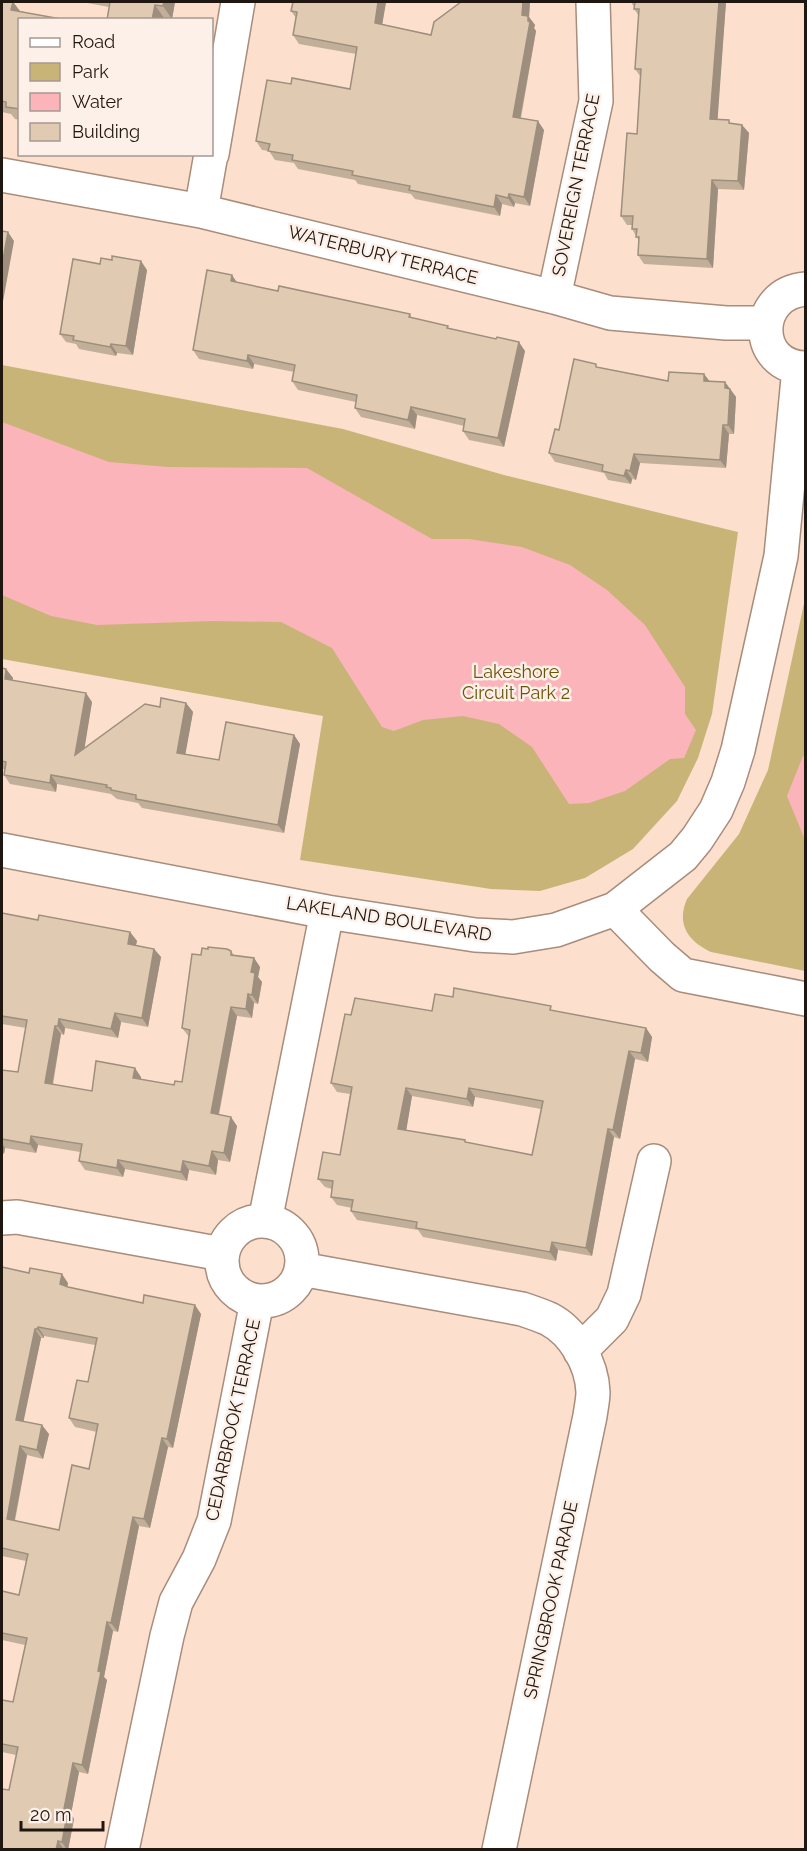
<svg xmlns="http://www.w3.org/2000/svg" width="807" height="1851" viewBox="0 0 807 1851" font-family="Raleway,sans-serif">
<rect width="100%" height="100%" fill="#fddfcd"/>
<path fill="#c9b478" d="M2,365L343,429L504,475L738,532L712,714L698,758L677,801L633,849L585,878L540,891L491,889L300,860L323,716L2,659Z
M805,599V971L711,952C688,941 676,924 687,899L739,834L768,770Z"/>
<path fill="#fbb4b9" d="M2,422L109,462L168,467L307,468L432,539H469L522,547L570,565L607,590L645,625L685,687V714L696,730L684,758L670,759L625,791L589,803L569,804L532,747L499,724L463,716L423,720L394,731L382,727L332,648L281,622L213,621L97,625L51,616L2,595Z
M805,755V840L787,796L803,756Z"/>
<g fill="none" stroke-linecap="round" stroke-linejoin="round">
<g stroke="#a88c7c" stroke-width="36">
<path id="minor" d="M212,154L238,2
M2,175L201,211L554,297L610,313L726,323H766
M201,211L211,154
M806,289C752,293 753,368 806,368
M554,297L596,101L593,2
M2,850L327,912L475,935L513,937L556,930L615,909L683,856L697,839L716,810L728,782L738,750L781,556L799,368
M615,909L662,957L683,975L806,999
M2,1218L17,1217L222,1254
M265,1221L327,912
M222 1261a40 40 0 1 1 80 0a40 40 0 1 1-80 0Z
M301,1269L522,1309C531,1312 540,1315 549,1319C574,1332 592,1364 593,1392C593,1400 591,1408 590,1416L499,1850
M580,1351L612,1319L624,1294L654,1161
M122,1850L167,1636L176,1602L199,1559L214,1521L257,1301"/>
</g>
<use href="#minor" stroke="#fff" stroke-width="33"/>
</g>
<path fill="#c1af99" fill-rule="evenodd" d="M2,2H13L20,11L61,20H20V120L15,119L11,114L2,112Z
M82,2H175L172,19L164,18L163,20H107L109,7Z
M293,2H386L382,24L431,35L461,2H530L529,17L535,25L534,28L536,31L521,118L544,130L530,206L515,203L514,207L502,204L500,216L415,199L411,194L358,184L355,180L298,169L294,163L275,160L269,151L262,150L256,141L291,84L350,89L356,54L299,44L293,35L296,18L291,11Z
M631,2H726L717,119L732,124L742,125L749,133L744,190L718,189L713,268L644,264L638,255L639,241L632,229V225H627L621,216L637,134L640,76L635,69L639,16L634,9V7Z
M100,264L147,270L133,355L117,353L116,356L79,349L76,344L66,342L60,334Z
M237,283L278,291L410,314L412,318L525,351L504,447L469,440L463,431L464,426L417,415L415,429L361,417L355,408L356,402L298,390L292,381L294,372L254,364L253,369L199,359L193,350Z
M598,367L668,381L704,374L709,381L725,382L736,397L734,434H729L726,468L640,463L636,480L632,479L631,484L608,480L604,473L555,462L549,453Z
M2,668L6,669L13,678L12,681L92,702L84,748L160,707L186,703L193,712L185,754L219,760L294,735L300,744L284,833L142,808L138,803L117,799L111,794L57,784L56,792L10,784L4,775L5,769H2Z
M2,913L38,920L130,932L137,941L136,945L154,949L161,957L148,1027L121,1022L118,1038L65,1028L64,1035L61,1034L53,1085L92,1091L141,1077V1079L174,1085L182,1082L189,1037L182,1028L201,955L231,951L234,955L254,958L260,967L258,977L262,982L258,1004L254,1003L252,1018L237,1016L219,1115L237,1126L230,1162L218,1160L216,1175L189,1170L187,1181L125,1169L123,1177L85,1170L79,1161L80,1152L38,1145L36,1153L5,1148L4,1154L2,1153V1071L18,1072L26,1028L2,1024Z
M453,997L554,1011L646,1028L652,1037L648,1062L635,1059L620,1139L614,1137L592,1256L558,1250L556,1261L423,1237L418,1230L357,1220L351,1211L352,1208L337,1205L331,1197L332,1189L325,1187L318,1179L340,1155L350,1094L337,1092L331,1083L351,1015L432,1011ZM412,1096L473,1107L475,1097L541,1109L532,1155L406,1130Z
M2,1267L68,1283L67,1287L143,1303L201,1314L173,1448L168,1447L150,1528L139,1526L118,1632L113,1631L104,1677L107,1680L88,1774L79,1772L71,1814L74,1819L68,1850H2L9,1790L16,1755L2,1752V1700L13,1702L25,1645L2,1640V1591L19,1595L26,1561L2,1556ZM44,1336L95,1345L88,1382L69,1418L75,1427L97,1432L89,1469L59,1530L15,1521L27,1455L43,1459L49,1434L23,1421L41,1338H44Z"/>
<path fill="#9d8e7d" d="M13,2L22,14L11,10Z
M164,2H175L172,19L163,6Z
M378,2H386L381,32L375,23Z
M523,2H530L529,17L535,25L534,28L536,31L519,125L513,117Z
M719,2H726L717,128L710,119Z
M155,5L164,18L163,20H152Z
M538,121L544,130L530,206L524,197Z
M742,125L749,133L744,190L738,181Z
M712,180L718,189L713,268L707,259Z
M509,194L515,203L514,207L508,198Z
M496,195L502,204L500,216L494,207Z
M8,232L14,241L2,307V265Z
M141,261L147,270L133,355L126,346Z
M232,275L238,284L231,281Z
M519,342L525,351L504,447L498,438Z
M111,344L117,353L116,356L110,347Z
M248,355L254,364L253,369L247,361Z
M704,374L711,383L704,381Z
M725,382L736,397L734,434L728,425Z
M411,407L417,415L415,429L408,420Z
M723,425L729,434L726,468L720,460Z
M634,454L640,463L636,480L630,471Z
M626,470L632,479L631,484L624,476Z
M6,669L13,678L11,688L5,679Z
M86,693L92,702L82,764L75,755Z
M186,703L193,712L184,762L177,753Z
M294,735L300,744L284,833L278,825Z
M51,775L57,784L56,792L50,783Z
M130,932L137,941L134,953L128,944Z
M154,949L161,957L148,1027L142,1018Z
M254,958L260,967L258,977L262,982L258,1004L252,995L251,972Z
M248,994L254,1003L252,1018L246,1009Z
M231,1007L237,1016L217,1122L211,1113Z
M115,1013L121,1022L118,1038L111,1029Z
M59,1019L65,1028L64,1035L58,1026Z
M55,1026L61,1034L51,1092L45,1083Z
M646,1028L652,1037L648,1062L641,1053Z
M629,1051L635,1059L620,1139L613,1130Z
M135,1068L141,1077L140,1087L133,1078Z
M406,1088L412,1096L405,1138L398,1129Z
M469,1088L475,1097L473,1107L467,1099Z
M231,1117L237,1126L230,1162L224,1153Z
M608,1129L614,1137L592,1256L586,1248Z
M31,1136L38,1145L36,1153L30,1144Z
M2,1143L5,1148L4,1154L2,1150Z
M212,1151L218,1160L216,1175L209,1166Z
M118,1160L125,1169L123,1177L117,1168Z
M183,1161L189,1170L187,1181L181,1172Z
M552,1242L558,1250L556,1261L550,1252Z
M62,1274L68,1283L66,1293L60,1284Z
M195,1305L201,1314L173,1448L167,1439Z
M38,1327L44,1336V1338L37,1329Z
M35,1329L41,1338L22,1429L16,1420Z
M42,1425L49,1434L43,1459L37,1450Z
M162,1438L168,1447L150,1528L144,1519Z
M20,1446L27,1455L13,1528L7,1519Z
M133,1517L139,1526L118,1632L111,1623Z
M107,1622L113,1631L104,1677L107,1680L88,1774L82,1765L98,1671Z
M73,1763L79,1772L71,1814L74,1819L68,1850H67L62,1842L64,1809Z
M58,1841L64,1850H56Z"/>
<path fill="#e0cbb2" stroke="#9d8e7d" stroke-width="1.5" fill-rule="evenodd" d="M2,2H13L11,10L61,19L20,20V109L6,107V102L2,101Z
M110,2H164L163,6L155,5L152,20H107Z
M293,2H378L375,23L431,35L434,22L461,2H523L522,15L528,16V21L530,22L513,117L538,121L524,197L509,194L508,198L496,195L494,207L409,190L410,186L352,175L353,171L292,160L293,155L268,151L270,144L256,141L267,80L291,84L292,78L350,89L357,47L293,35L297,12L291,11Z
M631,2H719L710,119L729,120V123L742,125L738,181L712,180L707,259L638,255L639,237H636L637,229H632L633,216H621L627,133L637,134L641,69H635L639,9H634L635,2Z
M2,231L8,232L2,265Z
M112,256L141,261L126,346L111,344L110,347L73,340L74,336L60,334L73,259L100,264L101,258L112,260Z
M207,270L232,275L231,281L278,291L279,286L410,314L409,317L448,326L447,328L496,339L497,337L519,342L498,438L463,431L465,419L411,407L408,420L355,408L357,395L292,381L295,365L248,355L247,361L193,350Z
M574,359L596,364V367L668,381L669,372L704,374V381L725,382V388L730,389L728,425H723L720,460L634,454L630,471L626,470L624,476L602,471L603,465L549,453L555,429L559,430Z
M2,668L6,669L5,679L86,693L75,755L145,704L160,707L161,698L186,703L177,753L219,760L226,722L294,735L278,825L136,799V795L111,790V788L106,787L107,785L51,775L50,783L4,775L6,762L2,761Z
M2,913L38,920L39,915L130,932L128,944L154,949L142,1018L115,1013L111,1029L59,1019L58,1026H55L45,1083L92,1091L96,1061L135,1068L133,1078L174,1085L175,1081L182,1082L190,1030L182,1028L192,954L201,955L202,948L208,949V947L227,949L231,951V955L254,958L251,972L255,973L252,995L248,994L246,1009L231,1007L211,1113L231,1117L224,1153L212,1151L209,1166L183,1161L181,1172L118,1160L117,1168L79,1161L82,1144L31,1136L30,1144L2,1139V1070L18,1072L27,1020L2,1016Z
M454,988L551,1006L550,1010L646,1028L641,1053L629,1051L613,1130L608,1129L586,1248L552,1242L550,1252L416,1228L417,1222L351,1211L353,1200L331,1197L333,1181L318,1179L323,1152L340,1155L352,1087L331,1083L345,1014L351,1015L355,998L432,1011L435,994L453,997ZM406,1088L467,1099L469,1088L543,1101L532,1155L465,1142V1140L398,1129Z
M2,1267L29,1273L30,1268L62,1274L60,1284L68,1287L143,1303L144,1295L195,1305L167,1439L162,1438L144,1519L133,1517L111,1623L107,1622L98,1671L101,1672L82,1765L73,1763L64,1809L68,1810L62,1842L58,1841L56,1850H2V1789L9,1790L18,1747L2,1744V1700L13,1702L27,1638L2,1633V1591L19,1595L28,1554L2,1548ZM38,1327L97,1338L88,1382L77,1380L69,1418L98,1424L89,1469L72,1465L59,1530L7,1519L20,1446L37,1450L42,1425L16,1420L35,1329H37Z"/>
<g text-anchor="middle" stroke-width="5" stroke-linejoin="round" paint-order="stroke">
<g font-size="18" fill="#211711" stroke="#fdf0e9">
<text transform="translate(576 185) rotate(-79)" y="6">SOVEREIGN TERRACE</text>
<text transform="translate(383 255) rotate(14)" y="6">WATERBURY TERRACE</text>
<text transform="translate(389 919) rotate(9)" y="6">LAKELAND BOULEVARD</text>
<text transform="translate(233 1420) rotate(-78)" y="6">CEDARBROOK TERRACE</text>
<text transform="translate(551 1600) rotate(-78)" y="6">SPRINGBROOK PARADE</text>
</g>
<g font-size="18" fill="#6b5509" stroke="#fdf0e9">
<text x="516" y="678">Lakeshore<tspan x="516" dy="21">Circuit Park 2</tspan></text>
</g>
</g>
<rect width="807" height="1851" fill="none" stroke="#211711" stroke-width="6"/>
<rect x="18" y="18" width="195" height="138" fill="#fdf0e9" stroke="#a59993" stroke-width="1.5"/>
<rect x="30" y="38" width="30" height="9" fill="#ffffff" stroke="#a59993" stroke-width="1.5"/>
<text x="72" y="48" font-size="18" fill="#211711">Road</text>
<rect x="30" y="63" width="30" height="18" fill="#c9b478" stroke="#a59993" stroke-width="1.5"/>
<text x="72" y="78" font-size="18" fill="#211711">Park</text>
<rect x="30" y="93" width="30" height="18" fill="#fbb4b9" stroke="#a59993" stroke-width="1.5"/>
<text x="72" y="108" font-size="18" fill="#211711">Water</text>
<rect x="30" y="123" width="30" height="18" fill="#e0cbb2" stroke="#a59993" stroke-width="1.5"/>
<text x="72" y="138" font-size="18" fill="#211711">Building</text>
<path d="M21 1821v9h82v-9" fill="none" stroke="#211711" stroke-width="3"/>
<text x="30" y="1821" font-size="18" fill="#211711" stroke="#fdf0e9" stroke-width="4.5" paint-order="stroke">20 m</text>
</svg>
